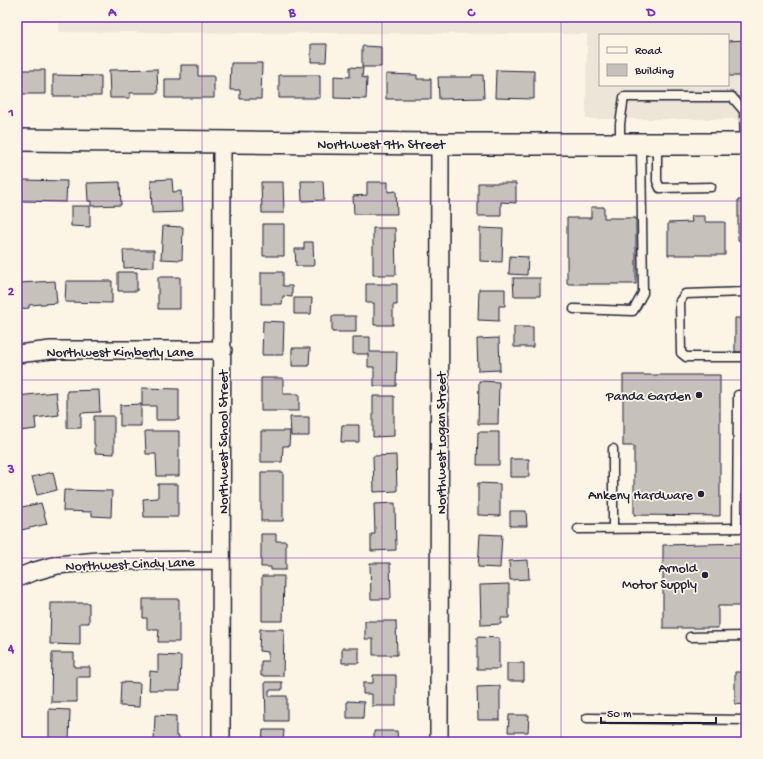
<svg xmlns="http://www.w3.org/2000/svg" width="763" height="759" viewBox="0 0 763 759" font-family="'Gochi Hand',sans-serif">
<rect width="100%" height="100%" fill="#fcf5e5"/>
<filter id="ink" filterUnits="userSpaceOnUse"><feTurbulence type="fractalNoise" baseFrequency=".025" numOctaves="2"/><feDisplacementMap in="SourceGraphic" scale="8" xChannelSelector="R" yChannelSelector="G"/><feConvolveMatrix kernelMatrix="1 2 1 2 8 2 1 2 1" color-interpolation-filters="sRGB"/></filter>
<g filter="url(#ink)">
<path fill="#ece5d8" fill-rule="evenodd" d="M59,17H746V119H586L587,34L59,32ZM600,35H728V85H600Z"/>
<path fill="#c6c1bb" stroke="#22223b" d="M746,40V76H728V41Z
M311,44H327L326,62H311Z
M362,46L381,47V67H362Z
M231,63H262L261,99H240V90H230Z
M181,65H198V76H214V98H165V79H181Z
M350,67L363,68L362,77L367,78L366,99L334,98V76L350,77Z
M157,69L158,93H130V98H110L109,70Z
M17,70H45V94H18V99H17Z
M496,70L534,71V99L495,98Z
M386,74L417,75V79H431V99H386Z
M53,75L101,76V96H53Z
M279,75H320V98H279Z
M472,75H483L484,98L439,99L438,77H472Z
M172,179L173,192L181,191L182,212L152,213L151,180Z
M21,180L67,181L66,202L21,201Z
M301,181H323L324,200L302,201Z
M120,182L121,205L91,206V201H88L87,183Z
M261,182H283L284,213H262Z
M367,182H388V192L396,191L397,214H354L353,196L367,195Z
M478,183H516V203L501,202V216H478Z
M738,200H746V241H738Z
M71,206H90V227L71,226Z
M591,207H604V218H636V284H567V218H591Z
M691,216H705V222H725V255H668V223L692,222Z
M263,224H284V256H263Z
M163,226L183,227L182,260L161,259Z
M373,228H395L396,275H373Z
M480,228L503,229L502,262L480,261Z
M304,242H313L314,266H296L295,249H304Z
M123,250H154V267L124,268Z
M510,256L528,257L527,275L509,274Z
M118,272H137V291H118Z
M261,272H283V286H292V297L283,296L282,304H261Z
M17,276H19V283L55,281L57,303L29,305V308L17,309Z
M158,277H180V309H158Z
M513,278H540V296H514Z
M66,281H112V303L65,302Z
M366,284H397V305H393V325H374V303H366Z
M479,289H505V306H499V321L478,320Z
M294,298H312L311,314H294Z
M332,316H356V332H332Z
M735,318H746V352H735Z
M263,321L284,322L283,355H262Z
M514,327H533V347H514Z
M353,337H370V352H397L396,386H374V367H368V354H353Z
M499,338L500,370L478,371L477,339Z
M292,348H310L309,366H292Z
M623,375H720V516L634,515V446H623Z
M261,378H283V394H299V411H261Z
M479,381L499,382L498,424H478Z
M142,388L179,389V420H156V406H142Z
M99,390L100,412L81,413V428H67V391Z
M56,392L59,415L35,418L36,429L19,431L17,413V396Z
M373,396H394V436L373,437Z
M141,404V426H120V405Z
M94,416H114V454L95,453V444H94Z
M290,417H309V436H291Z
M342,425H359V442H341Z
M145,431H179V476H157L156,454H146Z
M261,431H290L289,446H283L282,462H261Z
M478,432H499V465H477Z
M396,455L397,491L374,492L373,456Z
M510,459H529V477H510Z
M53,472L57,490L37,495L32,477Z
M261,472H283V521H261Z
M478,483L500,484V516L478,515Z
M158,484H178V517H144L143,499L158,498Z
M64,490L112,491L111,517L92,516V512L63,511Z
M41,503L47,524L17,531V508Z
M395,503L396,550L371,551V534H375L374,504Z
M510,511H526L527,526H510Z
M261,534H276V541H286V570H271V567H261Z
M480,534L502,535L500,568L478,567Z
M746,543V606H718V628H663V545Z
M528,560L529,579L510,580L509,561Z
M370,563H390L391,599H371Z
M262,576H284L283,621H262Z
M509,584V618H501V624L481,625L480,585Z
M143,599H179V642H158L159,629H147V618H143Z
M51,603H89V623H80V645L50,644Z
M365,621H396L397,655H373V639H365Z
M260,629H284L283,676H261V661H268V652L259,651Z
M477,637L499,638V669H477Z
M342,648H359V663H342Z
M52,653H74V667H90V677H77V702H51Z
M158,655L181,656L180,690H149L150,671L158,672Z
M507,663H524V681H507Z
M735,672H746V705L735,704Z
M373,675H396V706H372V694H363V683H373Z
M121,682L140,683L139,707L120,706Z
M265,682H282V690H269V696H287V721H266Z
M500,686V720H478L477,687Z
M347,701L364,702L363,718H347Z
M49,709L70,710L69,742H49Z
M155,715L176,716V736H179V742H154Z
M509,715H529L528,732H508Z
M263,730H284L283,742H262Z
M374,731H397L398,742H374Z
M477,737H499V742H477Z"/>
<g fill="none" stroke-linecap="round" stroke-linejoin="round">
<g stroke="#22223b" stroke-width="11">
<path id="service" d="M620,143V124L624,97H732L744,111L745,143
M657,145V181L660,188L711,187
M746,292L685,294L680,301L681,353L686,357H746
M574,309L633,311L643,293L641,145
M613,449V528
M738,487H746
M737,528L738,395H746
M578,529L746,528
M690,637L746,636
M587,718L746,720"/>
</g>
<g stroke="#22223b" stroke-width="20">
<path id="minor" d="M17,354L51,350H223
M17,578L32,572L57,565L98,561L221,560
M221,742L222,142
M439,742L440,144"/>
</g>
<g stroke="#22223b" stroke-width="24">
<path id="tertiary" d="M17,140L440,144H746"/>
</g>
<use href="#service" stroke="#fcf5e5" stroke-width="8"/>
<use href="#minor" stroke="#fcf5e5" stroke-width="17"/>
<use href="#tertiary" stroke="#fcf5e5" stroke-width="21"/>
</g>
</g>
<path fill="none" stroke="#7b2cbf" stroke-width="1" stroke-opacity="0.55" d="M202,17V742M382,17V742M561,17V742M17,201H746M17,380H746M17,558H746"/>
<g fill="#22223b" stroke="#fcf5e5" stroke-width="1.5">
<circle cx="699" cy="395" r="4"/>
<circle cx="701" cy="494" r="4"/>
<circle cx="705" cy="575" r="4"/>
</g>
<g text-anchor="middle" stroke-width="3.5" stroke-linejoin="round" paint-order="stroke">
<g font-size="14" fill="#22223b" stroke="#fcf5e5">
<text x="381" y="148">Northwest 9th Street</text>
<text x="120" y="356">Northwest Kimberly Lane</text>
<text transform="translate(222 442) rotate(-90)" y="5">Northwest School Street</text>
<text transform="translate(440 443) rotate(-90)" y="5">Northwest Logan Street</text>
<text transform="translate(130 563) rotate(-2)" y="5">Northwest Cindy Lane</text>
</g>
<g font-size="14" fill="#22223b" stroke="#fcf5e5" text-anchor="end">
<text x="691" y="400">Panda Garden</text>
<text x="693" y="499">Ankeny Hardware</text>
<text x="697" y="572">Arnold<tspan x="697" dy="16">Motor Supply</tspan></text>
</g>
</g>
<rect width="763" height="759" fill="none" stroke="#fcf5e5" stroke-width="44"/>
<rect x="599" y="34" width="130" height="52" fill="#fcf5e5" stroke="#a5a1a1"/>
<rect x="607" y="47" width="20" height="6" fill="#fcf5e5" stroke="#a5a1a1"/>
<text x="635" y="54" font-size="12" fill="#22223b">Road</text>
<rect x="607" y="64" width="20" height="12" fill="#c6c1bb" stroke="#a5a1a1"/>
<text x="635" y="74" font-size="12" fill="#22223b">Building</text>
<path d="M601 717v6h115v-6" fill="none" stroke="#22223b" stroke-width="2"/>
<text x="607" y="717" font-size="12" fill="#22223b" stroke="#fcf5e5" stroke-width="3" paint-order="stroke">50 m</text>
<rect x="22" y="22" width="719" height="715" fill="none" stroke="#7b2cbf" stroke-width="1.5"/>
<g font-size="13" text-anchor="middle" font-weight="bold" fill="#7b2cbf">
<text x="112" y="16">A</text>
<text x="292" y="16">B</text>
<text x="471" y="16">C</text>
<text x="651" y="16">D</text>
<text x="11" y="116">1</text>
<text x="11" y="295">2</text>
<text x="11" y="473">3</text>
<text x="11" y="652">4</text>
</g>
</svg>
